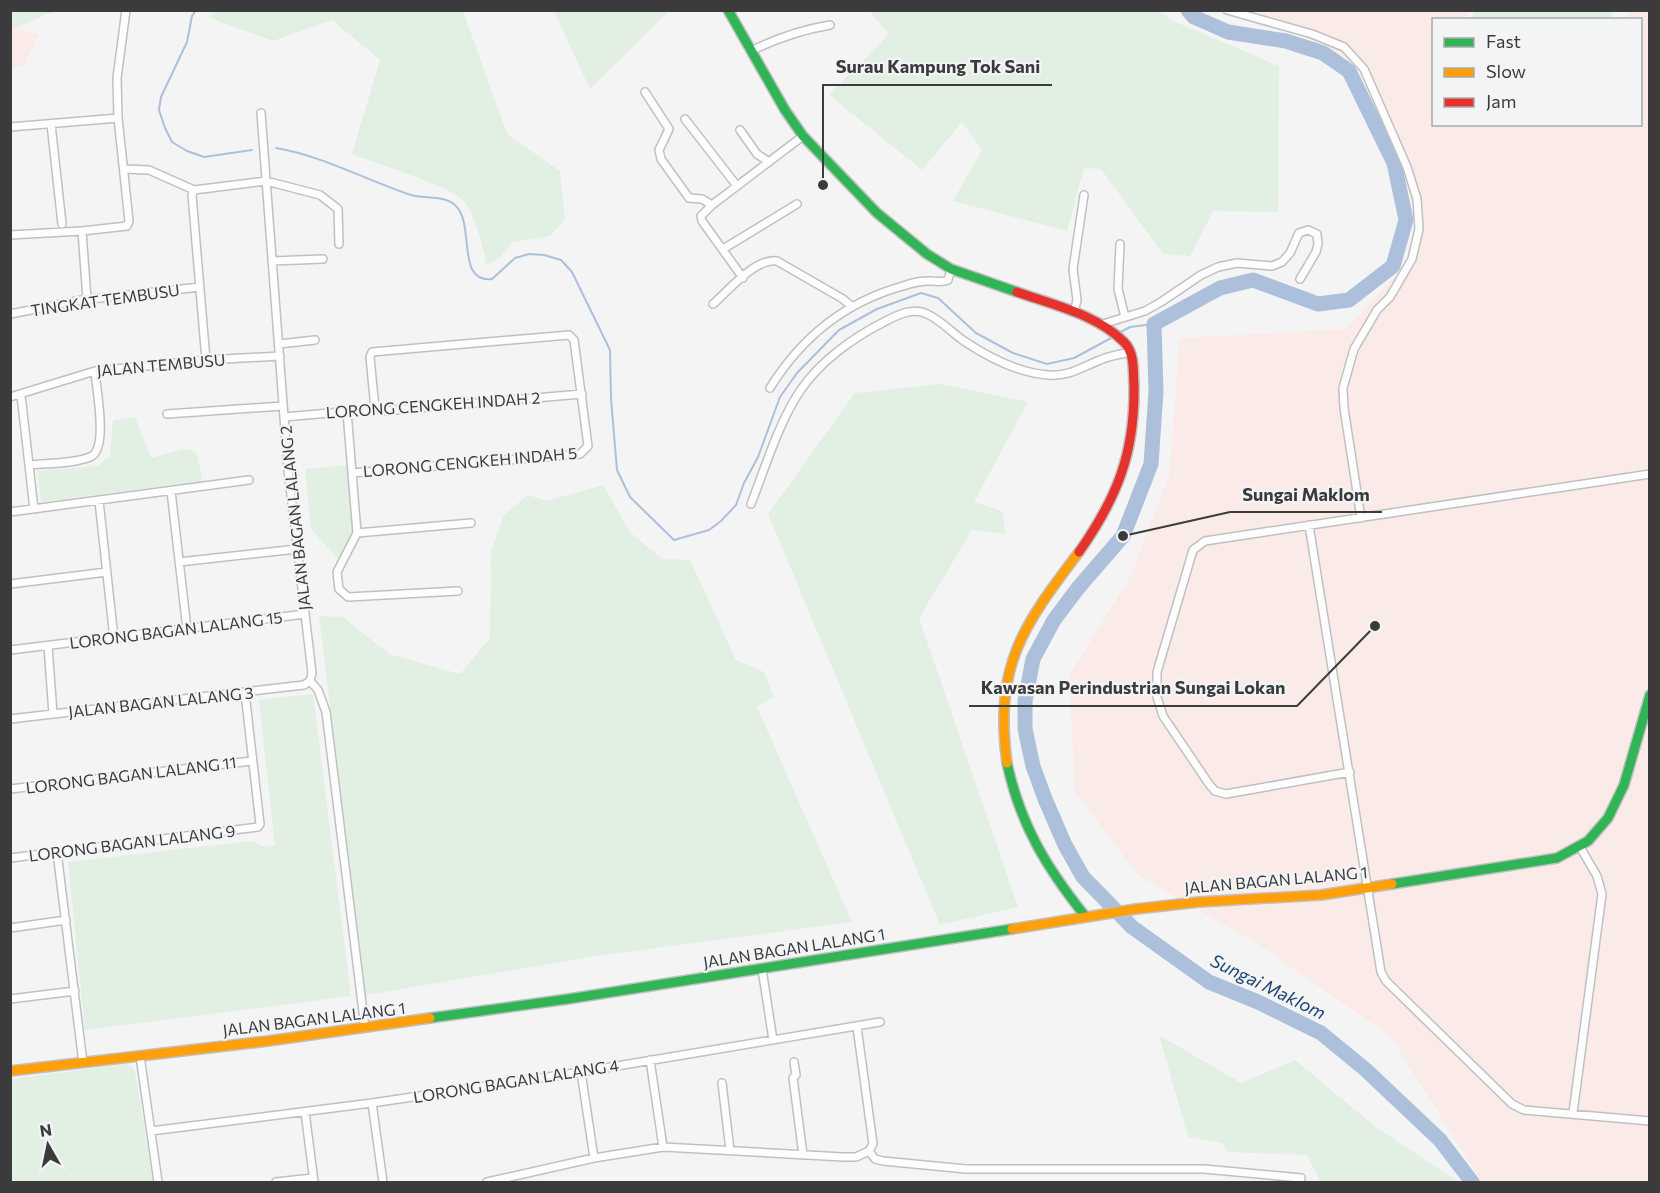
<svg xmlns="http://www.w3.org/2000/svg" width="1660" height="1193" viewBox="0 0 1660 1193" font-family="Commissioner,sans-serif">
<rect width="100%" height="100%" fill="#f4f4f4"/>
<path fill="#faebe8" d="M1211,11H1470L1464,19L1434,20V124H1640V20L1625,19L1628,11H1649V1182H1482L1390,1036L1256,943L1138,875L1075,791L1069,676L1131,575L1169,476L1180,338L1346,329L1411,258L1414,218L1401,164L1362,78L1345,57L1298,34Z
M11,27L39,34L25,64L11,70Z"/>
<path fill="#e1f0e3" d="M11,10H55V11L18,27H11Z
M214,11H463L507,134L560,171L565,220L550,236L513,242L499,258L487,265C482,246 476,214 463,200C452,187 372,162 352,154L380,60L332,20L273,41L210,18Z
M554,11H669L590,89Z
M869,11H1160L1173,21L1279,66L1278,212L1213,211L1190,256L1163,254L1101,169L1084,168L1067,231L953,201L982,150L962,122L922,170L829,95L889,34Z
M1476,11V10L1613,11L1610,19H1469Z
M941,384L1028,402L974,502L1002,511L1006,534L972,530L919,618L1018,907L940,925L768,514L855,393Z
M135,417L151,458L184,449L196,452L203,481L41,502L37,471L97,466L110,456L113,420Z
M349,465L355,531L340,561L311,529L305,469Z
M603,485L630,532L662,559L690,560L736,660L764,672L774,697L757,707L852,922L596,956L366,995L319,616L343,617L389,654L460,674L490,638L491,552L504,515L528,495L547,501Z
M313,694L351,996L85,1030L68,862L252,841L262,846H275L259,700Z
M1159,1035L1241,1083L1295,1060L1377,1128L1459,1182H1321L1307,1155L1228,1152L1222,1143L1188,1137Z
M127,1064L133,1068L136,1076L153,1182H12L11,1181V1079Z"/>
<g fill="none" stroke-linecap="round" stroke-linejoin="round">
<path stroke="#acc0dc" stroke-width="2" d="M196,10L192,16L187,42L161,97L159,110L165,128L172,142L187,151L204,157L252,150
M276,148C323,156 366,180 411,195C424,199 444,195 455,205C476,224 455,283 492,279L515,258L529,254L544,255L561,260L572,272L610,350L611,399L617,470L630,497L674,540L709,530L721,521L736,505L744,483L758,457L780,397L797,373L839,330L877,309L921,293L938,298L976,333L1013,353L1047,364L1074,358L1113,337
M1117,334L1130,327L1154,324"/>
<path stroke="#acc0dc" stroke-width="15" d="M1188,10L1194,17L1228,32L1286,41L1323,53L1349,71L1394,163L1406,220L1393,266L1349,300L1318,304L1253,280L1220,288L1154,324L1156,392L1151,464L1123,536L1078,588L1054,620L1033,659L1025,701V729L1033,766L1045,799L1065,845L1083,877L1132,927L1209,982L1258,1002L1321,1033L1366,1070L1440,1140L1472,1182"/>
<g stroke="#c0c0c0" stroke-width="10">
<path id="street" d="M1227,10L1312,34L1344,47L1364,69L1407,167L1417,199L1419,229L1412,259L1390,297L1377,310L1354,349L1343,388L1344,408L1361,518
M751,51C777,38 801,30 830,25
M645,92L669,129L659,150L661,159L689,198L702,199L712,205
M261,113L288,470L312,673L310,681
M685,119L737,186
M51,124L62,224
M10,127L118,118
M740,130L757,154L769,162
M125,169L149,170L194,190L266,181L320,195L338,209L339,244
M194,190L192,195L206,360
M82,231L87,299
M10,235L82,231L127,226L129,221L118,118L117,78L126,10
M1120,244L1118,289L1125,317
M723,249L797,204
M272,261L323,259
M743,278L702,221L701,216L712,205L803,136
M713,304C729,290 755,258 777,261L843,299L851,306
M1074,312L1077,300L1073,269L1084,195
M10,314L82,300L200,287
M1103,324L1145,311L1161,302L1201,275L1218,267L1237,263L1272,266L1282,262L1290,253L1299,233L1308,230L1317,234L1318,244L1316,252L1300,279
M279,344L315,340
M770,388C801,338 845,302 903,286C911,283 921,281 930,281C937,281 941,283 948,280L951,269
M21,395L34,509
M10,397L95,371L206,360L280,356
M347,412L357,533L337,572L339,589L348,597L458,591
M167,414L283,406
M284,417L375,409L383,411L582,394
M29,465C48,463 72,464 90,457C109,450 96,388 95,371
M352,473L580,454L588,446L574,340L569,335L372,352L370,357L375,409
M171,491L187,629
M99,501L114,638
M751,504C765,468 779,422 800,391C819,362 854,337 884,322C897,315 913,307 927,314C941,320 952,333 964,341C988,357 1019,373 1048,375C1068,377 1082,367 1100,360C1109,356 1120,354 1131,352
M10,512L249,480
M1309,525L1381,972L1386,981L1512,1104L1524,1110L1650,1121
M357,533L471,523
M179,562L297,549
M10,584L107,572
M48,646L53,714
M10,650L305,614
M310,681L318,690L326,712L365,1028
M10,719L304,685L310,681
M1350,772L1226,794L1215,791L1209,784L1163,716L1157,697V672L1193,550L1205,541L1650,474
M10,789L252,761
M57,852L83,1063
M10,858L258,827L260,824L245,693
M10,928L66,920
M762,969L773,1040
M10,999L75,991
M857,1027L873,1144L869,1151
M140,1056L158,1182
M650,1060L663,1147
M794,1062L796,1075L793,1078L803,1155
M581,1072L594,1158
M722,1083L730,1150
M372,1103L383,1182
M305,1112L314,1182
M1573,1113L1602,894L1597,876L1580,847
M151,1131L372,1103L581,1072L880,1022
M869,1151L875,1159L883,1161L966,1169H1204L1301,1178
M276,1182L313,1178
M487,1182L594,1158L663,1147L843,1157H856L869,1151"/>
</g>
<g stroke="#c0c0c0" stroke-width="12">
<path id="fast" d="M728,10L785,110L803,136L877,213L927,254L951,269L1017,292
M1007,763C1020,824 1046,867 1085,916
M1392,884L1557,858L1588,841L1608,818L1624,785L1650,695
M430,1018L568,999L1012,929"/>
</g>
<g stroke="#c0c0c0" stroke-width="12">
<path id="slow" d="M1007,763C994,665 1023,626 1079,552
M1012,929L1136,909L1199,902L1321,895L1392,884
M10,1071L268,1041L430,1018"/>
</g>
<g stroke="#c0c0c0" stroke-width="12">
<path id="jam" d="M1017,292C1053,305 1096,314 1124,342C1135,353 1133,371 1134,386C1135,453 1117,498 1079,552"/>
</g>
<use href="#street" stroke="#fdfdfd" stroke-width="7"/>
<use href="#fast" stroke="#30b455" stroke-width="9"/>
<use href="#slow" stroke="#ff9f0a" stroke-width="9"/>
<use href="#jam" stroke="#e5322d" stroke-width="9"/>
</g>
<g text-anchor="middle" stroke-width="4.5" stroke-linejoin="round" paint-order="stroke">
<g font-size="16" fill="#3b3b3c" stroke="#f3f4f5">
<text transform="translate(105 300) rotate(-8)" y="6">TINGKAT TEMBUSU</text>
<text transform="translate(161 365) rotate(-5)" y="6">JALAN TEMBUSU</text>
<text transform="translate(433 405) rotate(-4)" y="6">LORONG CENGKEH INDAH 2</text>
<text transform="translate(470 462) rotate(-5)" y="6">LORONG CENGKEH INDAH 5</text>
<text transform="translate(295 518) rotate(-96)" y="6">JALAN BAGAN LALANG 2</text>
<text transform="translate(176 630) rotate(-7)" y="6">LORONG BAGAN LALANG 15</text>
<text transform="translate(161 702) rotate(-6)" y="6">JALAN BAGAN LALANG 3</text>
<text transform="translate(131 775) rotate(-7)" y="6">LORONG BAGAN LALANG 11</text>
<text transform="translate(132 843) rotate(-7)" y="6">LORONG BAGAN LALANG 9</text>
<text transform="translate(1276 880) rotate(-5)" y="6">JALAN BAGAN LALANG 1</text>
<text transform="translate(794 948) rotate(-9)" y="6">JALAN BAGAN LALANG 1</text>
<text transform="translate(314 1019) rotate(-7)" y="6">JALAN BAGAN LALANG 1</text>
<text transform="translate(516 1081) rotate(-9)" y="6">LORONG BAGAN LALANG 4</text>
</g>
<g font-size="18" font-style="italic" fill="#204377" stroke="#f3f4f5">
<text transform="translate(1268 987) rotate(26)" y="6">Sungai Maklom</text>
</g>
</g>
<path fill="none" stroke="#3b3b3c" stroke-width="2" d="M823 185L823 85H1052M1123 536L1230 512H1382M1375 626L1297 706H969"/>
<g fill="#3b3b3c" stroke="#f3f4f5" stroke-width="2">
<circle cx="823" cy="185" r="6"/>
<circle cx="1123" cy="536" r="6"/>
<circle cx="1375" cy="626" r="6"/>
</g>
<g font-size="18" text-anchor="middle" font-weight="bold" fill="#3b3b3c" stroke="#f3f4f5" stroke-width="4.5" stroke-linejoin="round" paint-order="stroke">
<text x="938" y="73">Surau Kampung Tok Sani</text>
<text x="1306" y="501">Sungai Maklom</text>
<text x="1133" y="694">Kawasan Perindustrian Sungai Lokan</text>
</g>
<rect width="1660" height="1193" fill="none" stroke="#3b3b3c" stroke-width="24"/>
<rect x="1432" y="18" width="210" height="108" fill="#f3f4f5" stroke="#a9aaab" stroke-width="1.5"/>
<rect x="1444" y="38" width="30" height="9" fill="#30b455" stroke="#a9aaab" stroke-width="1.5"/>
<text x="1486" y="48" font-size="18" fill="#3b3b3c">Fast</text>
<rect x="1444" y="68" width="30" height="9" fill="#ff9f0a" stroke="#a9aaab" stroke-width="1.5"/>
<text x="1486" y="78" font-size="18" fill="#3b3b3c">Slow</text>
<rect x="1444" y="98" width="30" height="9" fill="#e5322d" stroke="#a9aaab" stroke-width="1.5"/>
<text x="1486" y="108" font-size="18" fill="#3b3b3c">Jam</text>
<g transform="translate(48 1145) rotate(351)" stroke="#f3f4f5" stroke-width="4.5" paint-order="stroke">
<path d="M0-4.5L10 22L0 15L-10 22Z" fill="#3b3b3c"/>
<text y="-9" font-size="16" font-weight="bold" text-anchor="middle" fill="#3b3b3c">N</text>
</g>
</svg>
